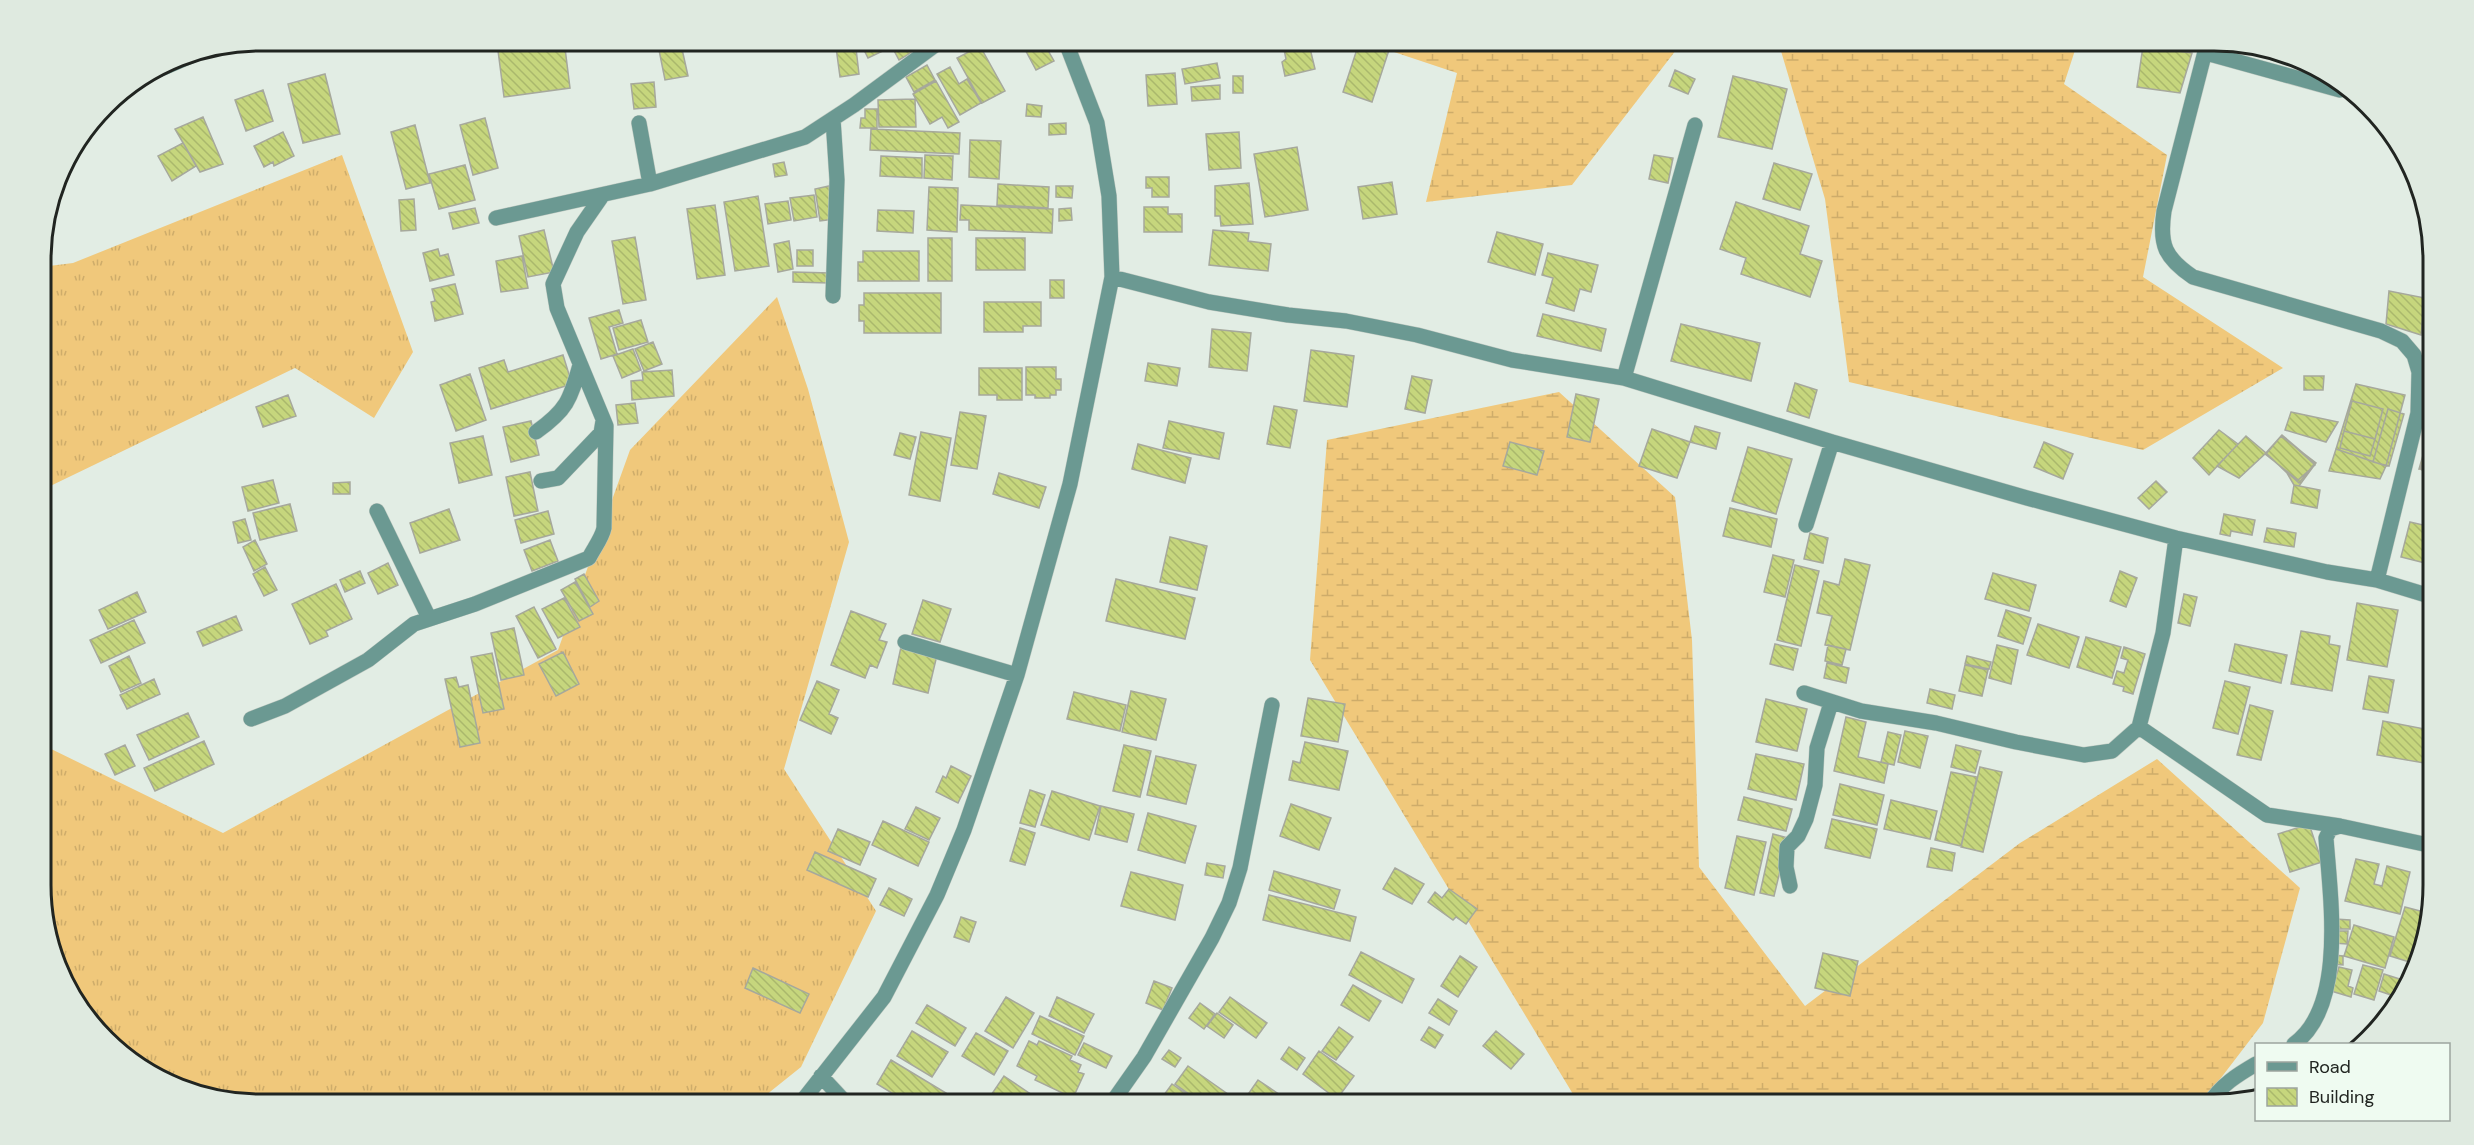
<svg xmlns="http://www.w3.org/2000/svg" width="2474" height="1145" viewBox="0 0 2474 1145" font-family="'DM Sans',sans-serif">
<defs>
<pattern id="grass-tufts" width="24" height="20" patternUnits="userSpaceOnUse" patternTransform="scale(1.5)"><rect width="24" height="20" fill="#f0c87b"/><path d="M3 7l-1-3M5 7V3M7 7l1-3M15 17l-1-3M17 17v-4M19 17l1-3" fill="none" stroke="#ceac6a"/></pattern>
<pattern id="wetland-marsh" width="20" height="14" patternUnits="userSpaceOnUse" patternTransform="scale(1.5)"><rect width="20" height="14" fill="#f0c87b"/><path d="M1 5h8M5 5V1M11 12h8M15 12V8" fill="none" stroke="#ceac6a"/></pattern>
<pattern id="building-back-hatch" width="6" height="6" patternUnits="userSpaceOnUse" patternTransform="scale(1.5)"><rect width="6" height="6" fill="#c6d67d"/><path d="M-1 5l2 2M0 0l6 6M5-1l2 2" fill="none" stroke="#aab86c"/></pattern>
</defs>
<rect width="100%" height="100%" fill="#e2ede4"/>
<path fill="url(#grass-tufts)" d="M342,155L413,352L374,418L295,368L42,490L41,267L73,263Z
M777,297L808,389L849,542L784,769L876,911L801,1067L755,1104H260L175,1088L86,1019L42,914V733L43,745L223,833L558,650L630,450Z"/>
<path fill="url(#wetland-marsh)" d="M1361,41H1683L1572,185L1426,202L1457,73Z
M1778,41H2078L2064,84L2167,155L2143,277L2283,368L2143,450L1849,382L1825,199Z
M1559,392L1675,497L1692,640L1699,867L1805,1006L2020,843L2157,759L2300,888L2263,1023L2201,1104H1579L1310,660L1327,440Z"/>
<path fill="url(#building-back-hatch)" stroke="#a6a89c" stroke-width="1.5" d="M517,40H564L570,88L504,97L497,43Z
M680,40L688,76L665,80L658,45Z
M835,40H855L859,74L840,77Z
M859,40H878L883,51L868,58Z
M899,40H908L914,51L899,60L891,45Z
M1020,40H1042L1054,61L1036,70Z
M1124,40H1203V41L1124,47Z
M1282,40H1308L1315,69L1285,76L1282,62L1286,59Z
M1360,40L1389,50L1372,102L1343,92Z
M980,46L1005,91L982,103L957,58Z
M2143,46L2192,53L2180,93L2137,87Z
M1217,63L1220,78L1185,84L1182,69Z
M927,65L935,80L914,92L906,77Z
M950,67L959,84L967,79L981,103L960,115L937,74Z
M1675,70L1695,79L1688,94L1669,86Z
M1175,73L1177,104L1148,106L1146,75Z
M325,74L340,134L303,143L288,84Z
M1233,76H1243V93H1233Z
M1733,76L1787,89L1772,149L1718,137Z
M936,81L959,122L948,128L942,117L930,124L913,94Z
M654,82L656,107L634,109L631,84Z
M1220,85V99L1192,101L1191,87Z
M263,90L273,121L246,131L235,100Z
M915,99L916,127H879L878,100Z
M1027,104L1042,106L1041,117L1026,116Z
M865,109H877V128H860L861,118H865Z
M203,117L223,164L200,172L175,129Z
M485,118L498,168L473,175L460,125Z
M1066,123V134L1049,135V124Z
M415,125L430,183L406,189L391,132Z
M871,129L960,133L959,154L870,150Z
M283,132L294,156L274,166L273,162L264,167L254,146Z
M1239,132L1241,168L1209,170L1206,134Z
M970,140L1001,141L999,179L969,177Z
M183,143L196,166L172,181L158,156Z
M1297,147L1308,210L1265,217L1254,154Z
M925,155L953,156L952,180L924,178Z
M1654,155L1673,158L1668,183L1649,179Z
M881,156L922,158V178L880,176Z
M784,162L787,175L775,177L773,164Z
M1774,163L1812,174L1800,210L1763,199Z
M465,165L475,200L439,209L429,174Z
M1146,177H1169V197H1152V188H1146Z
M1392,182L1397,214L1363,219L1358,187Z
M1249,183L1253,224L1221,226L1220,216H1215V186Z
M998,184L1049,187L1048,208L997,205Z
M829,186L834,219L820,221L815,189Z
M1056,186H1073L1072,198L1056,197Z
M929,187L958,188L957,232L927,230Z
M814,195L817,217L794,221L790,198Z
M758,196L769,266L735,271L724,202Z
M414,199L416,230L401,231L399,200Z
M788,201L791,220L768,224L765,204Z
M1736,202L1809,226L1800,254L1822,261L1810,297L1741,274L1746,258L1720,249Z
M715,205L725,275L697,279L687,209Z
M961,205L1053,209L1052,233L969,230V220H960Z
M1144,207H1168V214H1182V232H1144Z
M475,208L479,223L453,229L449,213Z
M1071,208L1072,220L1059,221V209Z
M878,210L914,211L913,233L877,231Z
M544,230L554,272L528,277L519,236Z
M1213,230L1249,233L1248,241L1271,244L1268,271L1209,265Z
M1497,232L1543,244L1535,275L1488,262Z
M635,237L646,300L623,304L612,241Z
M928,238H952V281H928Z
M976,238H1025V270H976Z
M789,241L793,269L778,272L774,244Z
M438,249L440,256L448,254L454,275L430,281L423,253Z
M797,250H813V266H797Z
M863,251H919V281H858V262H863Z
M1548,253L1598,265L1591,292L1580,289L1574,311L1546,303L1553,278L1542,275Z
M522,256L528,288L501,292L496,261Z
M793,272L830,273L829,283L793,282Z
M1050,280H1064V298H1050Z
M455,284L463,314L435,321L431,302L435,301L432,289Z
M2389,291L2425,298L2421,335L2386,324Z
M864,293H941V333H864V321H859V305H864Z
M984,302H1041V326H1023V332H984Z
M619,310L623,323L609,327L617,354L601,359L589,318Z
M1543,314L1606,329L1601,351L1537,336Z
M641,320L648,342L619,350L613,328Z
M1681,324L1760,343L1751,381L1671,361Z
M1212,329L1251,333L1247,371L1209,367Z
M653,342L662,364L644,371L635,349Z
M633,349L641,370L622,378L613,356Z
M1311,350L1354,356L1347,407L1304,401Z
M563,355L572,384L491,409L479,368L504,360L508,372Z
M1148,363L1180,368L1177,386L1145,381Z
M1026,367H1056V379H1061V390H1056V395H1050V398H1035V395H1026Z
M979,368H1022V400H997V395H979Z
M672,370L674,396L632,400L631,381L643,380L642,372Z
M470,374L486,420L456,431L440,385Z
M1412,376L1432,380L1425,413L1405,409Z
M2304,376H2324L2323,390H2304Z
M1795,383L1817,390L1809,418L1787,411Z
M2356,384L2405,395L2386,466L2336,449Z
M1576,394L1599,399L1590,442L1567,437Z
M288,395L296,416L263,427L256,407Z
M2352,401L2383,409L2375,439L2344,431Z
M635,403L638,423L618,425L616,405Z
M1274,406L1297,410L1290,448L1267,444Z
M2388,409L2404,414L2389,466L2373,462Z
M960,412L986,416L977,469L951,465Z
M2291,412L2338,422L2326,442L2285,430Z
M531,421L539,455L511,462L503,427Z
M1169,421L1224,433L1219,459L1163,448Z
M2432,424V470L2419,469Z
M1695,426L1720,433L1716,449L1690,442Z
M1652,429L1690,442L1677,478L1639,466Z
M2219,430L2238,444L2209,475L2193,458Z
M2344,431L2375,439L2370,456L2340,448Z
M921,432L951,438L940,501L909,495Z
M900,433L916,437L910,459L894,455Z
M2282,435L2315,465L2298,480L2265,454Z
M2282,435L2315,463L2299,483L2266,454Z
M483,436L492,475L459,483L450,443Z
M2246,436L2266,453L2239,478L2217,466Z
M2281,436L2316,463L2299,486L2294,485L2287,473L2266,453Z
M2432,439V472L2422,469L2426,441Z
M1510,442L1544,451L1537,475L1503,466Z
M2044,442L2073,454L2063,479L2034,467Z
M2432,443V474L2420,469Z
M1138,444L1191,458L1185,483L1132,469Z
M1748,447L1792,459L1776,514L1732,501Z
M2336,449L2386,466L2380,479L2329,471Z
M530,472L538,511L514,516L506,477Z
M999,473L1046,487L1039,508L993,494Z
M273,480L279,503L248,511L242,487Z
M2156,481L2167,492L2149,509L2138,498Z
M350,482V494H333V483Z
M2294,485L2320,490L2317,508L2291,503Z
M290,504L297,531L260,540L253,513Z
M1730,508L1777,519L1771,547L1723,536Z
M449,509L460,540L420,553L410,523Z
M548,511L554,534L521,543L515,520Z
M2224,514L2255,520L2252,535L2231,531L2230,536L2220,534Z
M245,519L251,540L238,543L233,522Z
M2410,522L2432,527L2433,565L2401,557Z
M2267,528L2296,533L2294,547L2264,542Z
M1810,533L1828,538L1823,563L1804,559Z
M1170,537L1207,546L1197,590L1160,582Z
M255,540L267,564L254,571L243,547Z
M550,540L558,561L532,571L524,550Z
M1773,555L1794,560L1785,597L1764,592Z
M1845,559L1870,565L1850,650L1825,645L1832,616L1817,613L1824,581L1839,585Z
M388,563L398,585L378,594L368,573Z
M1795,565L1819,571L1801,646L1777,640Z
M265,567L277,590L264,596L253,574Z
M360,571L365,583L345,592L340,580Z
M2120,571L2137,578L2126,607L2110,601Z
M1993,573L2036,585L2029,611L1985,599Z
M584,574L599,601L590,607L575,579Z
M1116,579L1195,598L1185,639L1106,621Z
M575,582L593,614L579,621L561,590Z
M336,584L352,619L326,631L328,636L310,644L292,604Z
M137,592L146,612L108,629L99,610Z
M2184,594L2197,597L2190,626L2178,623Z
M564,598L580,627L558,638L542,609Z
M923,600L951,609L940,642L912,634Z
M2357,603L2398,610L2387,667L2347,660Z
M534,607L556,649L538,658L516,616Z
M2006,610L2031,618L2023,644L1998,636Z
M851,611L886,624L879,640L887,642L877,668L870,665L865,678L831,665Z
M236,616L242,630L203,646L197,632Z
M134,620L145,643L101,663L90,640Z
M2038,624L2079,637L2069,668L2027,655Z
M514,628L524,675L501,680L491,633Z
M2301,631L2330,636L2329,644L2340,646L2332,691L2291,684Z
M2086,637L2121,647L2112,678L2077,667Z
M1775,644L1798,649L1793,670L1770,664Z
M2235,644L2287,655L2281,683L2229,671Z
M1828,645L1846,649L1842,665L1825,661Z
M1997,645L2018,650L2011,684L1989,678Z
M901,647L937,655L928,693L893,684Z
M2124,647L2145,654L2133,694L2123,691L2124,687L2113,684L2117,671L2124,673L2128,660L2121,658Z
M563,652L579,684L556,696L539,664Z
M492,653L504,709L483,713L471,657Z
M129,656L141,683L121,692L109,666Z
M1967,656L1991,662L1989,669L1965,664Z
M1827,663L1849,668L1846,683L1824,678Z
M1965,665L1988,670L1982,696L1959,691Z
M2369,676L2394,680L2388,713L2363,709Z
M456,677L459,687L468,685L480,743L460,747L445,679Z
M154,679L160,694L127,709L120,695Z
M817,681L839,690L829,714L838,718L831,734L800,720Z
M2225,681L2250,687L2238,734L2213,728Z
M1930,689L1955,695L1952,709L1927,703Z
M1131,691L1166,699L1156,740L1122,732Z
M1074,692L1126,705L1120,731L1067,719Z
M1308,698L1345,704L1338,742L1301,736Z
M1766,699L1807,709L1797,751L1756,742Z
M2250,705L2273,711L2261,760L2237,755Z
M188,713L199,737L149,760L137,735Z
M1846,717L1866,722L1858,757L1888,764L1884,783L1834,771Z
M2383,721L2430,730L2424,763L2377,755Z
M1905,731L1928,736L1920,768L1898,762Z
M1888,732L1901,735L1894,765L1881,762Z
M204,741L214,764L155,791L144,768Z
M1305,742L1348,751L1339,790L1289,780L1293,761L1300,763Z
M125,745L135,766L115,775L105,754Z
M1124,745L1151,751L1140,797L1113,791Z
M1956,745L1981,751L1975,773L1951,767Z
M1756,754L1804,764L1796,800L1748,789Z
M1156,756L1196,765L1186,804L1147,795Z
M2433,762V800L2427,799Z
M951,766L971,776L958,803L936,792L943,776L946,778Z
M1980,767L2002,772L1983,852L1961,847Z
M1951,772L1977,777L1961,846L1935,840Z
M1840,784L1884,795L1877,825L1833,815Z
M1030,790L1045,795L1035,827L1020,823Z
M1052,791L1100,806L1089,840L1041,825Z
M1744,797L1792,809L1786,831L1738,820Z
M1891,800L1937,811L1930,839L1884,829Z
M1291,804L1331,818L1319,850L1280,836Z
M1101,806L1134,814L1127,842L1095,834Z
M916,807L940,818L929,840L905,829Z
M1148,813L1196,826L1185,863L1138,850Z
M1832,819L1877,829L1870,858L1825,848Z
M883,821L929,842L918,866L872,845Z
M2309,824L2322,862L2290,872L2278,834Z
M1020,828L1035,833L1025,865L1010,861Z
M838,829L870,842L860,865L828,851Z
M1773,834L1788,838L1774,896L1760,893Z
M1737,836L1766,842L1754,895L1725,888Z
M1931,848L1955,853L1952,871L1927,867Z
M815,852L876,879L868,897L807,870Z
M2356,859L2379,864L2374,884L2382,886L2387,866L2410,872L2400,914L2345,901Z
M1207,863L1225,866L1223,878L1205,875Z
M1395,868L1424,884L1412,904L1383,889Z
M1274,871L1340,890L1334,909L1269,890Z
M1131,872L1183,885L1175,920L1121,906Z
M889,888L912,899L904,916L880,905Z
M1449,889L1477,909L1466,924L1456,917L1453,920L1428,902L1435,892L1442,898Z
M1269,895L1356,917L1350,941L1263,920Z
M2405,907L2428,913L2416,964L2390,956Z
M961,917L976,922L969,942L954,937Z
M2335,919L2350,920V929H2335Z
M2354,925L2394,937L2385,968L2344,956Z
M2334,931H2348L2347,944L2333,943Z
M1361,952L1414,979L1402,1003L1349,975Z
M1823,953L1858,961L1850,996L1815,988Z
M2333,955L2343,956V965L2332,964Z
M1460,956L1477,967L1458,997L1441,986Z
M2363,965L2383,970L2374,1000L2354,994Z
M2339,967L2352,970L2348,986L2353,988L2351,997L2331,991Z
M753,968L809,994L800,1013L745,988Z
M2384,974L2409,982L2400,998L2379,991Z
M1154,981L1172,988L1163,1010L1146,1003Z
M1353,985L1381,1001L1369,1021L1341,1005Z
M1006,997L1034,1013L1013,1048L985,1031Z
M1057,997L1094,1014L1084,1033L1049,1016Z
M1230,997L1267,1023L1256,1038L1219,1012Z
M1438,999L1457,1011L1449,1025L1429,1013Z
M1200,1003L1215,1014L1204,1029L1189,1018Z
M927,1005L966,1028L955,1046L916,1023Z
M1217,1013L1233,1025L1224,1038L1207,1026Z
M1040,1016L1084,1036L1075,1055L1032,1034Z
M1339,1027L1353,1037L1336,1060L1322,1051Z
M1429,1027L1443,1035L1435,1048L1421,1040Z
M912,1031L948,1052L932,1077L897,1056Z
M1496,1031L1524,1054L1511,1069L1483,1046Z
M976,1033L1008,1051L994,1075L962,1056Z
M1029,1041L1037,1045L1039,1041L1072,1056L1070,1060L1081,1065L1078,1072L1084,1074L1073,1098L1035,1080L1037,1076L1017,1066Z
M1084,1043L1112,1056L1106,1068L1078,1055Z
M1289,1047L1305,1058L1297,1070L1281,1059Z
M1169,1050L1181,1058L1175,1067L1162,1059Z
M1319,1051L1354,1076L1337,1099L1303,1074Z
M891,1060L946,1093L939,1104H910L877,1084Z
M1188,1066L1242,1104H1203L1175,1084Z
M1004,1076L1032,1095L1026,1104H985Z
M1258,1080L1283,1097L1278,1104H1250L1244,1100Z
M1172,1084L1201,1104L1158,1103Z"/>
<g fill="none" stroke-linecap="round" stroke-linejoin="round">
<g stroke="#bfc9c1" stroke-width="16">
<path id="minor" d="M2208,40L2164,211C2159,245 2165,258 2193,277L2381,331L2402,341L2414,355L2419,372L2418,413L2377,580
M2206,53L2340,90
M149,74L200,52
M833,119L837,180L833,296
M639,123L650,184
M496,218L650,184L805,137L854,105L942,40
M1112,277L1209,302L1288,315L1346,321L1417,335L1512,360L1624,378L1832,442L2027,498L2176,538L2327,572L2377,580L2433,597
M1624,378L1695,125
M536,432C567,410 570,400 580,365
M541,481L558,478L601,433L603,421
M377,511L429,618
M1806,525L1832,442
M905,642L1017,675
M1804,693L1861,711L1936,723L2016,742L2084,755L2112,751L2139,727L2163,633L2176,538
M251,719L285,706L368,660L414,624L475,604L589,558C594,548 602,538 604,528L606,426L557,308L553,284L577,232L602,196
M2139,727L2267,815L2340,826L2433,846
M1790,886L1786,867L1787,847L1798,836L1806,819L1815,785L1817,748L1831,703
M2294,1044C2347,1006 2330,896 2326,838L2330,829L2340,826
M821,1076L847,1104
M800,1104L884,997L937,895L964,830L1017,675L1070,484L1112,277L1109,196L1097,123L1065,40
M1111,1104L1144,1057L1212,938L1229,903L1240,868L1272,705
M2209,1104C2221,1085 2237,1075 2256,1064"/>
</g>
<use href="#minor" stroke="#6b9992" stroke-width="15"/>
</g>
<path d="M0 0H2474V1145H0ZM260 51H2214A209 209 0 0 1 2423 260V885A209 209 0 0 1 2214 1094H260A209 209 0 0 1 51 885V260A209 209 0 0 1 260 51Z" fill="#dfeae0" fill-rule="evenodd"/>
<path fill="none" stroke="#212521" stroke-width="3" d="M260 51H2214A209 209 0 0 1 2423 260V885A209 209 0 0 1 2214 1094H260A209 209 0 0 1 51 885V260A209 209 0 0 1 260 51Z"/>
<rect x="2255" y="1043" width="195" height="78" fill="#effbf1" stroke="#9da59e" stroke-width="1.5"/>
<rect x="2267" y="1062" width="30" height="9" fill="#6b9992" stroke="#9da59e" stroke-width="1.5"/>
<text x="2309" y="1073" font-size="18" fill="#212521">Road</text>
<rect x="2267" y="1088" width="30" height="18" fill="url(#building-back-hatch)" stroke="#9da59e" stroke-width="1.5"/>
<text x="2309" y="1103" font-size="18" fill="#212521">Building</text>
</svg>
